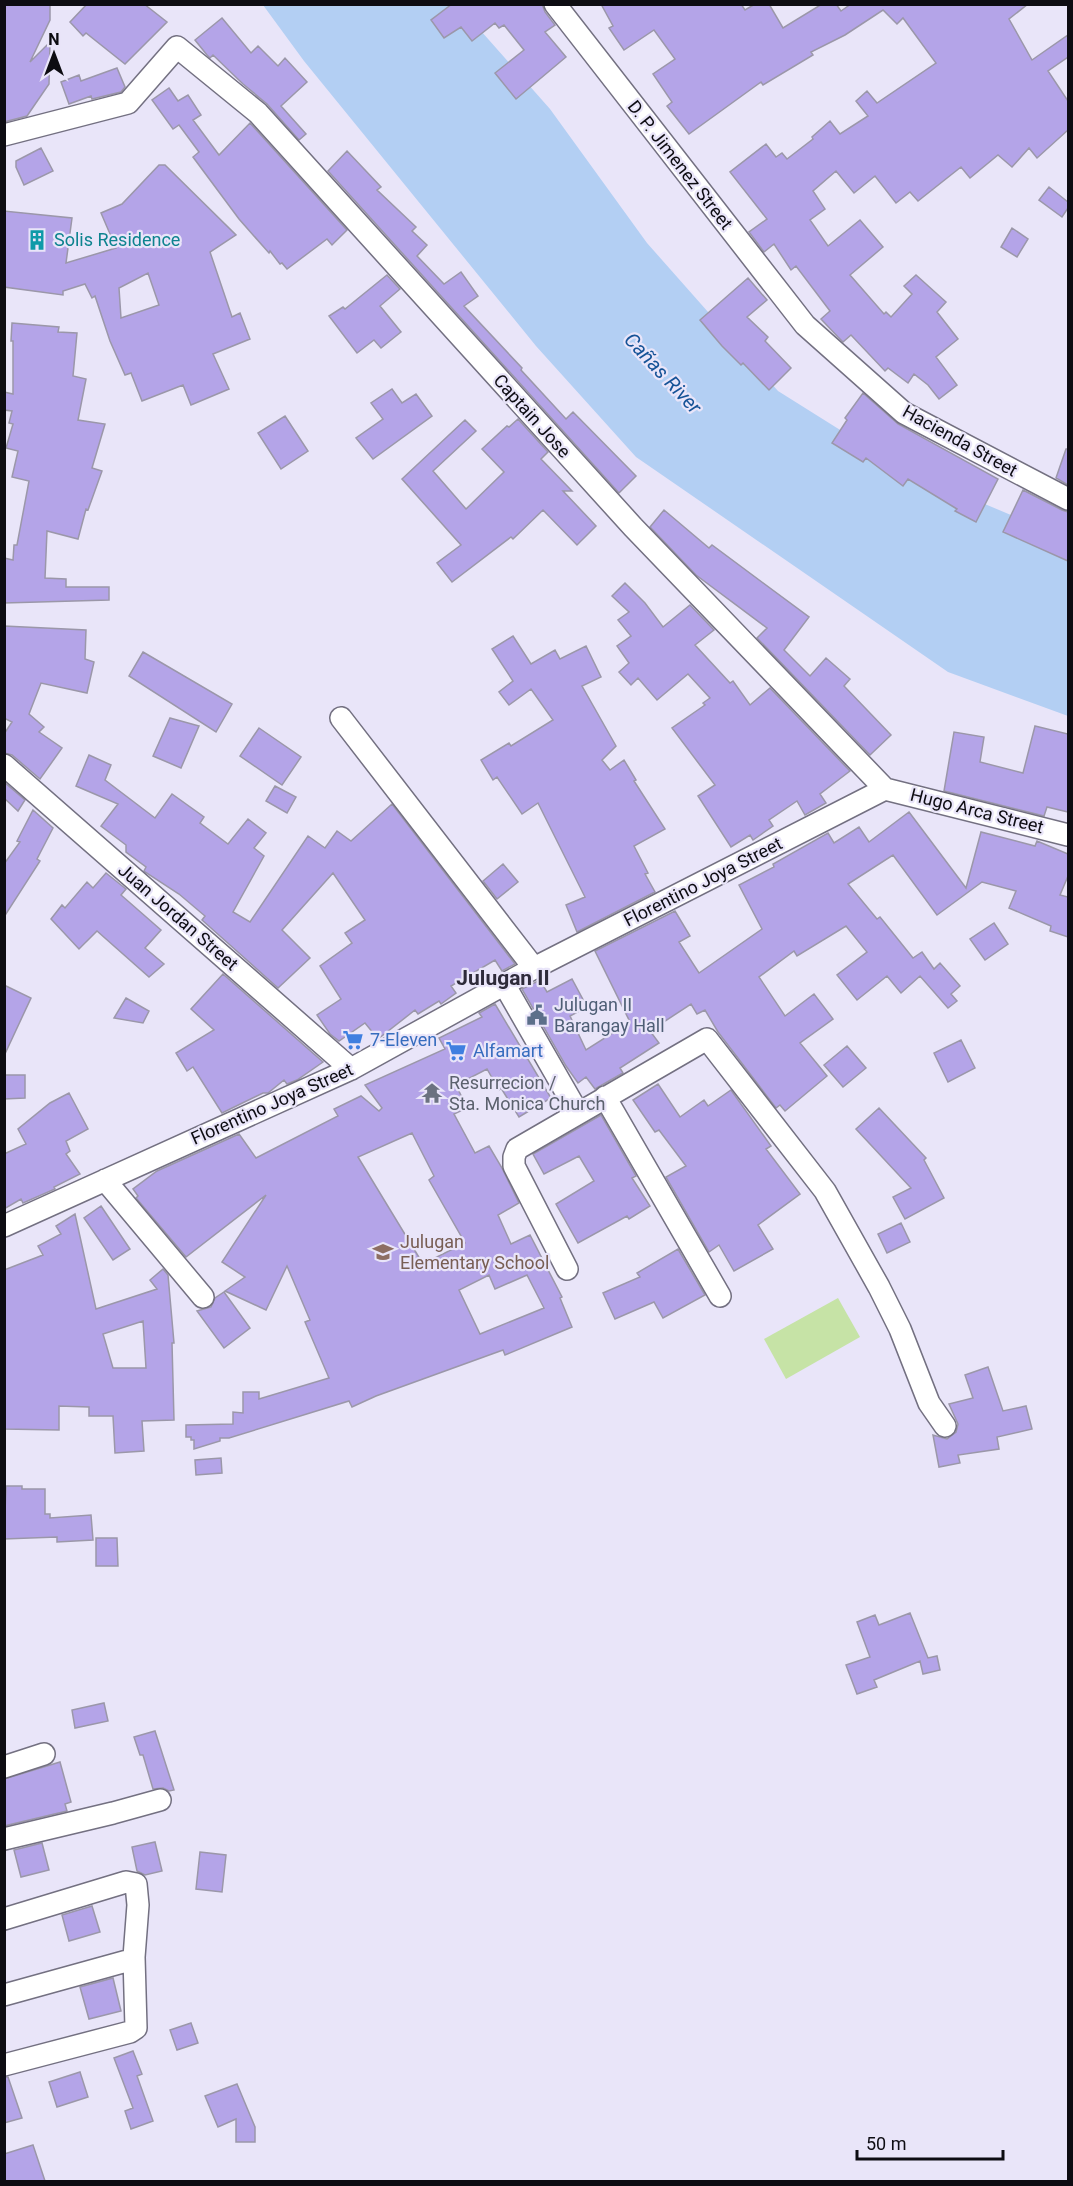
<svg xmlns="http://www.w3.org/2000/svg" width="1073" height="2186" viewBox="0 0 1073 2186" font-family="Roboto,sans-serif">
<rect width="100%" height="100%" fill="#e9e5f9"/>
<path fill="#c6e3a6" d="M838,1298L860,1337L786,1379L764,1339Z"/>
<path fill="#b3cff3" d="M263,5H458L550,109L647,243L778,391L904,470L1068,539V716L948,672L636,457L536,346L304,61Z"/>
<path fill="#b4a4e8" stroke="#9b97a9" stroke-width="1.5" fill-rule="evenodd" d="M4,4H50V20L30,62L50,42L49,84L27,116L4,122Z
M87,4H144L167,22L125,64L86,33L83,36L70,22Z
M452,4H542L545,12L555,25L545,32L566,57L516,99L495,73L524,50L504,25L499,28L495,23L472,41L461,27L444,38L431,20Z
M601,4H741L745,10L755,4H769L783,28L822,4H836L841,11L851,4H1028L1009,19L1032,60L1068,35V57L1048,71L1068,101V130L1037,158L1029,148L1012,167L998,155L970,178L961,167L918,201L910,192L896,203L875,176L854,193L836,171L813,191L825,209L810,220L828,246L860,220L883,247L850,275L884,314L886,312L891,317L912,294L904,286L916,275L946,302L937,312L958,339L936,357L957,385L939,399L928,385L914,374L908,383L888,368L885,371L851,335L843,342L838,337L821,319L830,311L796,266L791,270L774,244L764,252L749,232L767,219L730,172L766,144L776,157L782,153L787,159L813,139L812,137L830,121L840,134L868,116L856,101L867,91L877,103L936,63L903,18L897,24L883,10L845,35L811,52L813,55L763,85L761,82L689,134L667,106L672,102L653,74L675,59L654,30L624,50L609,28L613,26Z
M222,18L251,53L258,46L278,66L285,58L307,82L281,106L306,134L299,140L267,104L243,84L213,55L210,58L207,55L195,40Z
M117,68L125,87L121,92L92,99L91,96L69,104L61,82L79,75L81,81Z
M169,88L178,101L188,95L201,115L193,120L219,155L250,123L347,230L332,245L327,239L287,269L282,263L280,264L270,251L269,253L239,219L193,157L199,152L179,125L173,129L152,100Z
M41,148L53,171L24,185L16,167V161Z
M347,151L381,187L377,190L416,227L412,231L427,245L417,256L444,284L461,272L478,296L464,306L522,368L521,370L566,419L573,412L636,476L619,493L328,171Z
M159,165H165L236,235L210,252L232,317L240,313L250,339L213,354L229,389L191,405L183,385L142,401L131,373L125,375L110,341L95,296L92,298L85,284L63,291V295L4,287V211L72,218L66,263L116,248L101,213L122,204ZM148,273L159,305L121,318L119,288Z
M1049,187L1068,202V208L1062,217L1039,200Z
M1012,228L1028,239L1017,257L1001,247Z
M387,275L400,289L380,306L401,332L381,348L374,340L357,353L329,316L343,307L345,309Z
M748,278L767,300L747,317L768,337L765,341L791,368L769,390L743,363L741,365L722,346L700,320Z
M12,323L59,327L58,332L77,333L73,376L86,379L78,420L105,424L92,468L102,471L88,510L86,509L78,539L47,531L45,578L66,579V587H109V600L4,603V558L13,560L14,545H17L29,481L12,477L18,451L6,448L13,424L9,423L12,411L4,410V392L13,394V341H11Z
M392,389L402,403L416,394L432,416L373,459L356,438L383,419L371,403Z
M863,393L898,424L998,479L976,522L955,511L957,509L908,479L903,486L866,458L863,462L832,443L847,420L845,418Z
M285,416L308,451L281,469L258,433Z
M518,419L548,452L541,459L572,491H563L596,526L577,545L543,510L513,539L511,537L452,582L437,563L461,545L402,479L465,420L476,431L433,471L466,509L504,472L482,449L507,426L509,427Z
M1066,449H1068V485L1056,478Z
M1023,490L1062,510L1068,512V561L1003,532Z
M664,510L709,548L712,545L809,617L784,650L810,676L826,658L850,679L844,686L891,735L870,755L757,638L767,628L696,575L650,527Z
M625,583L645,603L663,627L690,605L714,630L695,645L730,683L733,681L750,705L770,688L850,771L820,794L826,803L805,815L797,801L769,820L773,826L753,840L750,835L731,847L698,796L715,785L672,728L705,705L703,703L710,698L688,674L657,700L638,678L631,685L619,672L629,663L617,646L631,636L618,620L629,612L612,596Z
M4,626L86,630L85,659L94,662L87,693L41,683L29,714L44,727L39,732L62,748L40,779L12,755L4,753V734L12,722L4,718Z
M513,636L531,664L555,650L560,659L586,646L601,677L582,686L616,746L602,760L610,770L624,760L636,780L634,781L665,829L634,846L648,873L645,874L655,892L577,932L566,905L585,897L538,803L522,814L497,777L493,780L481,760L509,743L511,746L553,720L531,689L509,705L499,692L513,681L492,649Z
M143,652L232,704L216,732L129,676Z
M170,718L199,726L181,768L153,756Z
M1035,726L1068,734V812L1047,807L1044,816L944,791L954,732L984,737L980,762L1023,773Z
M259,728L301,757L282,785L240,756Z
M89,755L111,765L105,780L155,818L172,794L204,817L200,823L228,844L248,819L266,833L254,848L264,856L233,912L250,922L308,836L325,848L337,831L351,841L392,804L515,964L502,971L495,960L451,986L456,993L441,1004L439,1001L418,1014L415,1010L378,1039L365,1023L339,1041L330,1034L317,1015L341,999L320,966L352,943L345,933L365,920L333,873L282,930L310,958L278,988L202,920L205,916L179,894L145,872L144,871L146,867L126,852V845L101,826L118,804L76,786Z
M4,782L25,800L18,811L4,798Z
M275,786L296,797L287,813L266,801Z
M33,810L53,828L37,859L40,861L4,917V864L20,842L17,841Z
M909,812L966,888L981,832L1035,846L1037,841L1068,854V876L1060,895L1068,897V937L1050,931L1051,926L1009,908L1016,891L982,882L937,915L893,855L848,884L877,919L880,917L913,958L922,952L934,969L940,963L960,986L951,994L957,1001L948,1008L920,976L901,993L887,976L857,1000L837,975L867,952L846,926L797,956L794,951L759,977L785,1016L814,994L833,1019L800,1043L827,1076L785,1111L780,1105L776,1108L718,1032L705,1010L697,1014L691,1004L650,1031L659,1043L620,1068L623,1073L595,1089L586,1077L578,1083L566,1066L522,989L540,980L547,992L572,979L587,1007L570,1016L586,1050L630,1022L595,951L675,911L690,936L679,942L699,973L762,929L739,885L774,867L773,864L828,833L834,843L859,827L869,842Z
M503,864L518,882L497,899L483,881Z
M106,873L126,889L121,895L161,930L145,948L164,964L149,977L97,931L79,949L51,919L62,905L65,908L87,882L93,888Z
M994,923L1008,944L985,960L970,939Z
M223,974L323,1062L297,1080L287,1084L284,1080L268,1093H263L222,1113L193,1067L187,1071L176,1053L214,1030L191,1009Z
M4,985L31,998L4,1056Z
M126,998L149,1011L143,1023L114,1018Z
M495,1004L551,1098L519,1117L501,1088L499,1090L487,1069L456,1085L467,1108L454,1114L475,1153L489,1146L502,1168L519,1203L498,1215L511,1244L530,1235L562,1297L560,1298L572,1327L505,1355L503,1350L376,1396L352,1407L349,1401L229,1438H220V1441L194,1449V1440H191V1437H186V1425L233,1424V1412L243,1413V1392H259V1399L329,1378L305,1322L310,1320L287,1266L266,1310L225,1291L245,1277L222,1262L266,1195L186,1257L136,1198L138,1196L133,1189L157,1171L239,1134L256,1158L338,1116L334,1109L361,1096L379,1111L382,1108L365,1085L445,1049L439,1038L482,1017L479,1013ZM412,1133L434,1176L429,1180L465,1243L423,1264L358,1157ZM489,1275L495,1289L527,1275L544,1308L480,1334L459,1290Z
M961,1040L975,1068L948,1082L934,1053Z
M847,1046L866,1068L843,1087L824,1065Z
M4,1075H25V1098L4,1099Z
M658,1084L680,1117L704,1100L708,1106L731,1090L771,1146L766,1149L800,1194L758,1225L773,1249L734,1271L719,1245L709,1252L666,1177L686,1166L659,1130L655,1132L633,1100Z
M69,1093L88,1129L66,1141L70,1151L66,1154L80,1174L54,1187L55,1189L23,1203L21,1199L4,1209V1154L26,1144L18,1129L50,1103Z
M879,1108L926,1158L924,1160L944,1198L905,1219L893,1197L911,1188L856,1129Z
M601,1115L636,1176L632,1178L650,1206L629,1219L627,1216L578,1243L556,1204L594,1181L579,1156L544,1174L533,1154Z
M101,1206L130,1249L113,1260L84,1218Z
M75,1214L96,1309L157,1289L150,1280L163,1269L168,1275L174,1343H172L174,1420L142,1421L144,1451L115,1453L113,1416H89V1407L59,1406V1430L4,1429V1270L43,1255L38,1246L61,1234L56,1226ZM143,1321L146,1368H113L103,1334Z
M901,1223L910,1242L887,1253L878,1234Z
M678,1249L705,1295L663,1318L654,1302L615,1319L603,1293L640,1277L637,1273Z
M224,1292L250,1328L224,1348L197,1311L211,1307L215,1298Z
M988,1367L1003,1411L1026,1406L1032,1429L997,1437L999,1449L958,1455L960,1463L939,1467L933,1435L947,1439L956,1432L958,1424L949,1404L973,1398L965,1375Z
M221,1458L222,1473L196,1475L195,1460Z
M6,1486H22V1489H45V1514H50V1518L91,1515L93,1540L57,1542V1537L4,1539Z
M96,1538H117L118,1566H96Z
M910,1613L928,1658L937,1656L940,1670L923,1674L920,1661L874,1680L877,1687L857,1694L846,1665L870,1657L857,1622L875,1615L879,1625Z
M104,1703L108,1721L75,1728L72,1710Z
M155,1731L174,1790L169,1791L163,1788L153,1789L143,1755H140L134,1737Z
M60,1762L71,1802L65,1804L67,1811L4,1826V1779Z
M155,1842L162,1871L145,1875L137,1871L132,1847Z
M42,1843L49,1870L21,1877L14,1850Z
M200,1852L226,1855L222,1892L196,1889Z
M92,1906L100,1932L69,1941L62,1915Z
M113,1978L121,2011L89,2019L80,1987Z
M191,2023L198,2043L177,2050L170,2030Z
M133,2051L142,2074L137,2076L153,2121L131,2129L125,2111L133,2108L114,2058Z
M80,2072L88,2097L57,2107L49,2082Z
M4,2077H8L22,2118L4,2123Z
M237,2084L255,2127V2142H236V2119L218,2127L205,2096Z
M33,2145L45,2181H4V2154Z"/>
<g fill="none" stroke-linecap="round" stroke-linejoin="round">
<g stroke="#737081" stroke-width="24">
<path id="minor" d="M555,4L805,325L904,413L1068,499
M4,135L128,103L177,47L258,113L633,527L885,789
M341,718L534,968
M4,765L351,1069
M885,789L1068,835
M504,984L578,1113
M605,1097L720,1296
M105,1180L203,1297
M4,1226L351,1069L534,968L885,789
M567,1269L514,1166V1157L517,1149L707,1039L825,1191L879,1287L900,1329L929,1403L945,1426
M4,1767L44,1754
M4,1839L113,1813L160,1800
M4,1919L126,1882L136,1884L138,1905L134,1957L136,2028L130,2032L4,2065
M4,1995L134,1959"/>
</g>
<use href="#minor" stroke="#fff" stroke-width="21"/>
</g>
<defs>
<g id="building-bare" transform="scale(1.62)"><path d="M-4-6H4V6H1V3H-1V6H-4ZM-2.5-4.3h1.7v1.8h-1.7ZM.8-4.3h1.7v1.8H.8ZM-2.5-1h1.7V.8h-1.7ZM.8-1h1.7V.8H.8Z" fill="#0f9aa8" stroke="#e9e5f9" stroke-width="2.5" paint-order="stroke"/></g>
<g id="civic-bare" transform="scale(1.62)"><path d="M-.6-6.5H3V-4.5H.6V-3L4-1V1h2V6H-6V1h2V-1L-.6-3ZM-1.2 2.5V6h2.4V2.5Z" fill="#5c6f8a" stroke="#e9e5f9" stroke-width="2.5" paint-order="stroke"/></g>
<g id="supermarket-bare" transform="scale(1.62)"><path d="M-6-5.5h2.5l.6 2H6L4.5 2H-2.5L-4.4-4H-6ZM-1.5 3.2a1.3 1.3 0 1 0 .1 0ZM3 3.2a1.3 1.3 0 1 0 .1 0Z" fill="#3f7fe0" stroke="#e9e5f9" stroke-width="2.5" paint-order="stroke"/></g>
<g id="temple-bare" transform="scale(1.62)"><path d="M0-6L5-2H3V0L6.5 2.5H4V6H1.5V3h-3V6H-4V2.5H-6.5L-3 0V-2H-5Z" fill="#6b7280" stroke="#e9e5f9" stroke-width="2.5" paint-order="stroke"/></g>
<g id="school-bare" transform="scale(1.62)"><path d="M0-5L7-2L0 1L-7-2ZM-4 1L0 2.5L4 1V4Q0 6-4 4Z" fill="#8d6e63" stroke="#e9e5f9" stroke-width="2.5" paint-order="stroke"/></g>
</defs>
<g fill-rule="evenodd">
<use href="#building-bare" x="37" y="240"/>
<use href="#civic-bare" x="537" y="1015"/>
<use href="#supermarket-bare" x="353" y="1040"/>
<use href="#supermarket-bare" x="456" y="1051"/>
<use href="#temple-bare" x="432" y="1093"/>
<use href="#school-bare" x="383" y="1252"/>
</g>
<g text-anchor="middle" stroke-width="4.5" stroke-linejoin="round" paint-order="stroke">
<g font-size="18" fill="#0d0c12" stroke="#e9e5f9">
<text transform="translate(680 165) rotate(52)" y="6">D. P. Jimenez Street</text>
<text transform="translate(532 416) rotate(48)" y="6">Captain Jose</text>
<text transform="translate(960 441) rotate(29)" y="6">Hacienda Street</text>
<text transform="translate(977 811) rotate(14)" y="6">Hugo Arca Street</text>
<text transform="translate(703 882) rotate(-27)" y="6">Florentino Joya Street</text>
<text transform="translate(178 917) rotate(41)" y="6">Juan Jordan Street</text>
<text transform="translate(272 1104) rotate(-24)" y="6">Florentino Joya Street</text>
</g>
<g font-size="18" fill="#0d838f" stroke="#e9e5f9" text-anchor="start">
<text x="54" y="246">Solis Residence</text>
</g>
<g font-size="18" fill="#4e5e75" stroke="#e9e5f9" text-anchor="start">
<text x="554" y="1011">Julugan II<tspan x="554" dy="21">Barangay Hall</tspan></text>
</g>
<g font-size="18" fill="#366cbe" stroke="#e9e5f9" text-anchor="start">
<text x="370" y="1046">7-Eleven</text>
<text x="473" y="1057">Alfamart</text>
</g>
<g font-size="18" fill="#5b616d" stroke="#e9e5f9" text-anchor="start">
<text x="449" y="1089">Resurrecion /<tspan x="449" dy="21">Sta. Monica Church</tspan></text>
</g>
<g font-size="18" fill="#785e54" stroke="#e9e5f9" text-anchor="start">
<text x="400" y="1248">Julugan<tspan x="400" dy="21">Elementary School</tspan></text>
</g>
<g font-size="20" font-style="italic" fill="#165397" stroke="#e9e5f9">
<text transform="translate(663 373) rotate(47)" y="7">Cañas River</text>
</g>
<g font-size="21" font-weight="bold" fill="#2e2b3a" stroke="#e9e5f9">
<text x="503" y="985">Julugan II</text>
</g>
</g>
<rect width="1073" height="2186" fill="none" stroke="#0d0c12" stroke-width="12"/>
<g transform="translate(54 54)" stroke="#e9e5f9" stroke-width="4.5" paint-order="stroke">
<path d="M0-4.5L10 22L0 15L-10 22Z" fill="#0d0c12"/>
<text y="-9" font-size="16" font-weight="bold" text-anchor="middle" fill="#0d0c12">N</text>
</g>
<path d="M857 2150v9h146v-9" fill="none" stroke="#0d0c12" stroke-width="3"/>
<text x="866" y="2150" font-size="18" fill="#0d0c12" stroke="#e9e5f9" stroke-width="4.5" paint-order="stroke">50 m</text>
</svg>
